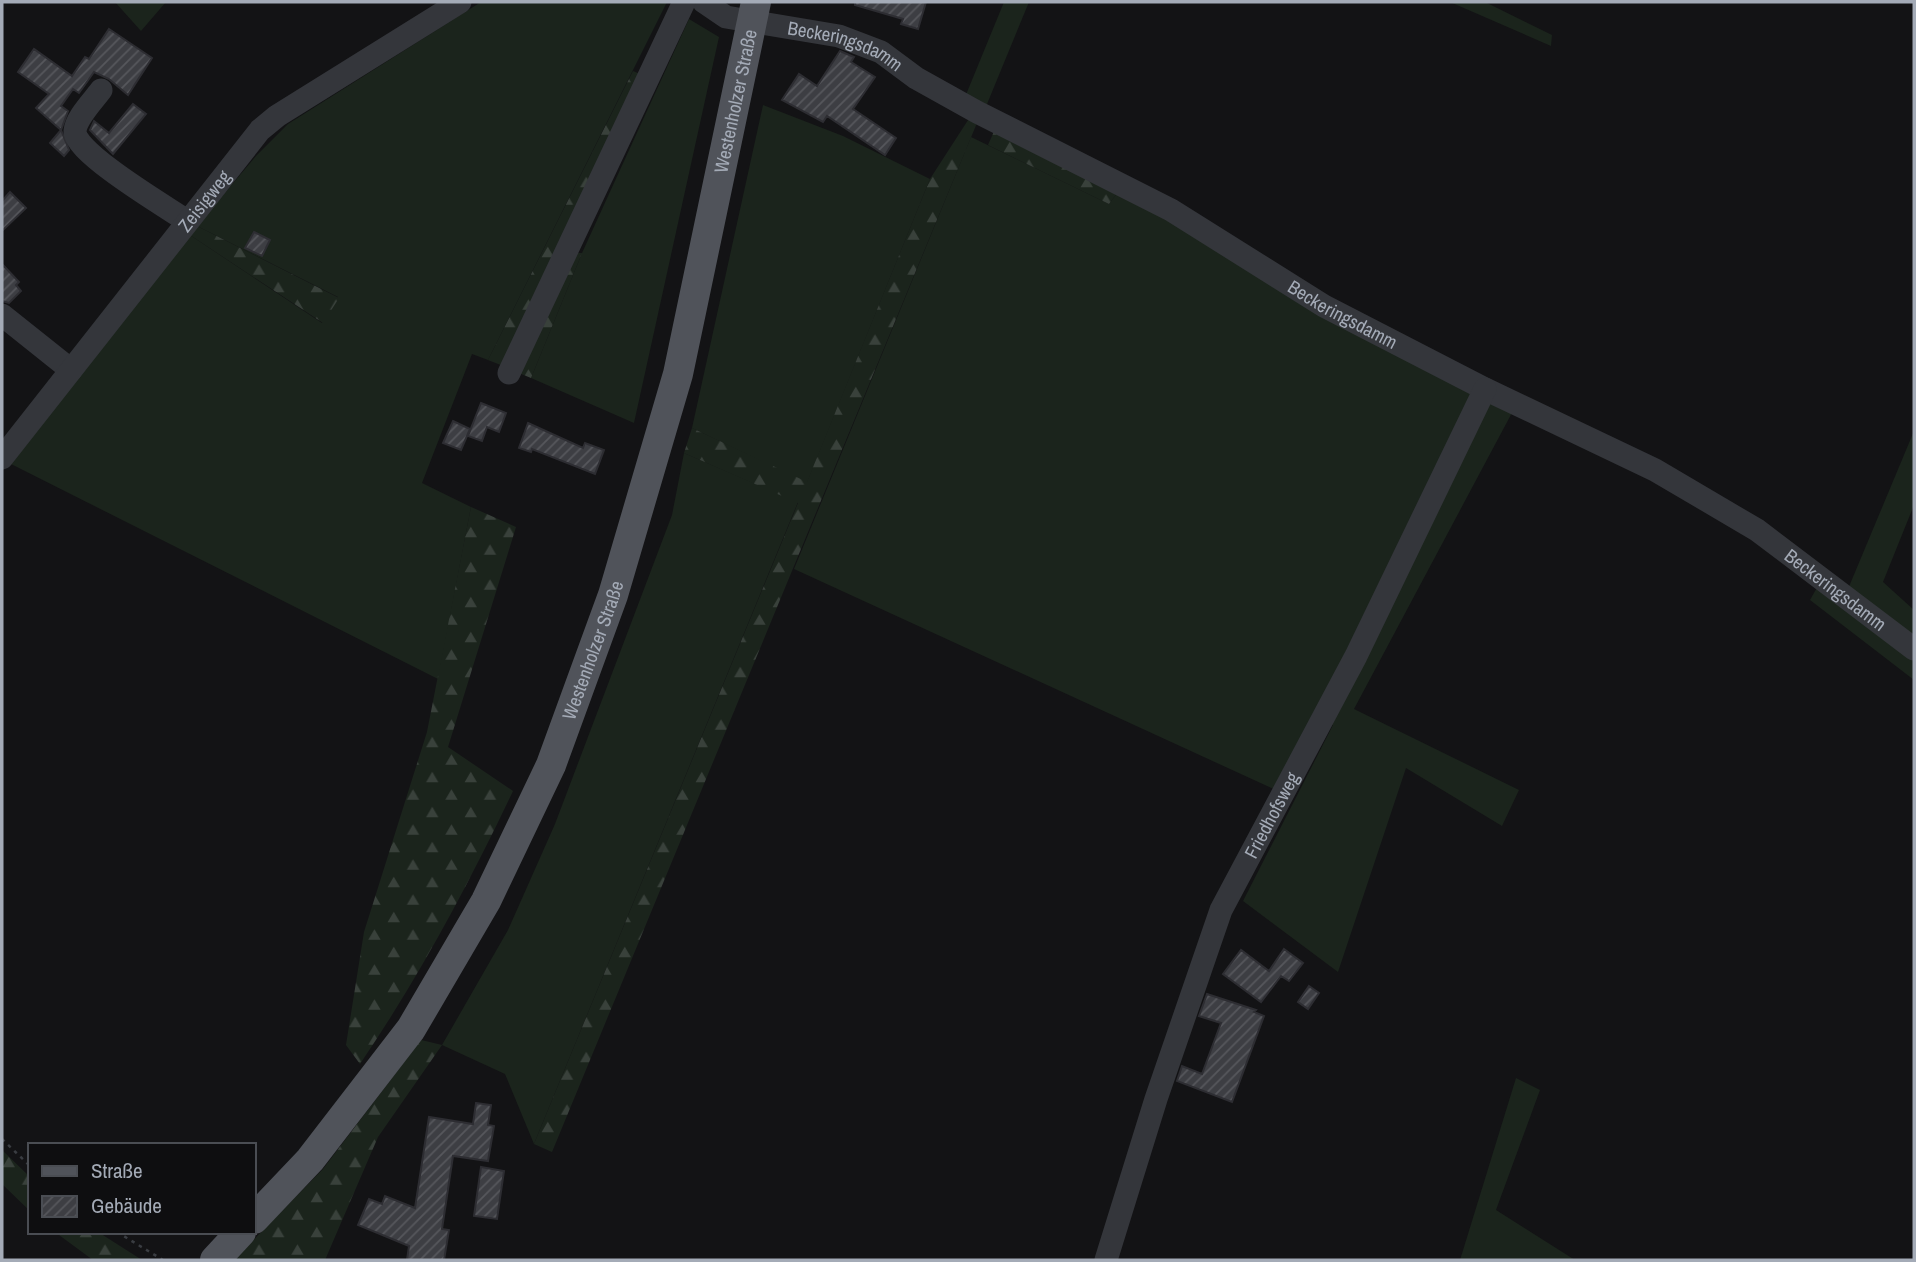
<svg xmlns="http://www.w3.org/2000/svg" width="1916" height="1262" viewBox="0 0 1916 1262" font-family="'Archivo Narrow',sans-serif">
<defs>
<pattern id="forest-firs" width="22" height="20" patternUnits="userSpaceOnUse" patternTransform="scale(1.75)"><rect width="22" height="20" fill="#1b241c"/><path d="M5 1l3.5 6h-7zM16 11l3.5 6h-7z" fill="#39413b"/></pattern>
<pattern id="building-hatch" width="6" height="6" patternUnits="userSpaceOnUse" patternTransform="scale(1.75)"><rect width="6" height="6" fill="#3d3e43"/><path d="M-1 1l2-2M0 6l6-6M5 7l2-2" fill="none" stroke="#56575c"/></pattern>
</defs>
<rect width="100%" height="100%" fill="#131315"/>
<path fill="#1b241c" d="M115,2H166L141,31Z
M481,2H667L488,360L472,354L422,483L471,507L438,679L11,464L190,235L322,323L338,297L197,226L256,156L288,124Z
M1004,2H1029L985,109L965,97Z
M1450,2H1485L1552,35L1551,46Z
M689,19L719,37L634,423L531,378L582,253Z
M763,105L843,136L930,179L807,483L692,428Z
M971,137L1109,204L1120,189L1474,389L1278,791L794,569Z
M1485,394L1514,409L1354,709L1519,790L1502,826L1406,768L1338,972L1243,901L1333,725L1327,721Z
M1914,431V505L1883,582L1914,610V641L1848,589Z
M684,453L798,502L534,1144L505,1074L442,1045L508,930L555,824L672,515Z
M1819,584L1914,657V680L1810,600Z
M1516,1078L1540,1090L1496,1210L1575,1260H1460Z"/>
<path fill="url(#forest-firs)" d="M633,71L642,75L506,367L488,360Z
M972,114L979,118L552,1152L534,1144L798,503L684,453L692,428L807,482L930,179Z
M996,127L1120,189L1109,204L988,145Z
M197,226L339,298L323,323L190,235Z
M570,253H582L531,378L514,371Z
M471,507L516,527L448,747L513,791C468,886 419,977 360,1064L346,1045L364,932L427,732Z
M421,1040L442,1045L378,1137L325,1260H234L323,1169Z
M2,1150L30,1177V1211L2,1184Z
M55,1232H98L142,1260H93Z"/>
<path fill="url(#building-hatch)" stroke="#2d2d32" stroke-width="2" d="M855,2H926L918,29L901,24L903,19L855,5Z
M109,29L152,58L128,95L109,79L94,72L79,93L73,89L61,106L68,111L61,130L36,108L49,94L18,72L34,49L72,76L85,57L89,59Z
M840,51L854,57L851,62L875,77L853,109L896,138L885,155L827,116L823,122L782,100L799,74L817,86Z
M133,104L146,114L113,154L90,130L94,121L109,133Z
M61,130L69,150L64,156L50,143Z
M10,192L26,208L2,231V201Z
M254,232L270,240L262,256L245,248Z
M2,264L19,282L16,285L21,291L9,303L2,301Z
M481,403L506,413L499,432L487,427L482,441L468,436Z
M453,421L470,429L461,450L443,443Z
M528,423L583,448L585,443L604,450L595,474L532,449L531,452L519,448Z
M1284,949L1303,963L1289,981L1281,976L1261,1002L1223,974L1241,950L1269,971Z
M1309,986L1319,993L1308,1009L1298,1002Z
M1207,994L1256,1010L1254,1012L1264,1016L1232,1102L1177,1081L1182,1066L1202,1074L1221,1023L1199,1016Z
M476,1103L491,1105L488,1125L494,1126L488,1161L453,1156L442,1229L449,1230L444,1260H407L409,1246L358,1225L369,1199L382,1204L385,1196L415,1208L429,1117L473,1124Z
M481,1167L504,1171L497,1219L474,1216Z"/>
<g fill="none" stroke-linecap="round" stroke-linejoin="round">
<path stroke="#3a3d42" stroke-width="2.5" stroke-dasharray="3.5 5" stroke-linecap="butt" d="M2,1139L30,1166
M117,1232L163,1260"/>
<g stroke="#34363b" stroke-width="23">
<path id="s1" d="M704,2L726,17L839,36L881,52L916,78L977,112L1171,210L1324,306L1485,389L1655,470L1757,530L1914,649"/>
<path d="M101,90C93,101 76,118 75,131C73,152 168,208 187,221"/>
<path d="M2,315L71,370"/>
<path d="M509,373L684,2"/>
<path id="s2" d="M2,458L260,130L277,116L460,2"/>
<path id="s3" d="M1106,1260L1156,1099L1221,910L1356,656L1485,389"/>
</g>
<g stroke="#50535a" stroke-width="30">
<path id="s4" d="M254,1219L310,1160L411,1029L486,901L551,765L613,595L678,374L756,2"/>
<path d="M215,1260L241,1232"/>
</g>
</g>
<g text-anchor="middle" stroke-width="5" stroke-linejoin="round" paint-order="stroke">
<g font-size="19" fill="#a4abb7" stroke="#0e0e10">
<text dy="7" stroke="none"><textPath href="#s1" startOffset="150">Beckeringsdamm</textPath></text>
<text dy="7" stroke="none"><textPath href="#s4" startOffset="1236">Westenholzer Straße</textPath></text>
<text dy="7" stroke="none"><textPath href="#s2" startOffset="327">Zeisigweg</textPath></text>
<text dy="7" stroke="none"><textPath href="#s1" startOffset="718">Beckeringsdamm</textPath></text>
<text dy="7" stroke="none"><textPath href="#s1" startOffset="1284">Beckeringsdamm</textPath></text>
<text dy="7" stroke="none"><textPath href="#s4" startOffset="668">Westenholzer Straße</textPath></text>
<text dy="7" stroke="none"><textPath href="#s3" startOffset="476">Friedhofsweg</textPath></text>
</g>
</g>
<rect width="1916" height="1262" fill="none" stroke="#a4abb7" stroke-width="7"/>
<rect x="28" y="1143" width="228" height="91" fill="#0e0e10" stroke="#4a4d53" stroke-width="2"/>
<rect x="42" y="1166" width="35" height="10" fill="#50535a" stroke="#4a4d53" stroke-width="2"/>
<text x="91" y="1178" font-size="21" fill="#a4abb7">Straße</text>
<rect x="42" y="1196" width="35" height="21" fill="url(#building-hatch)" stroke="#4a4d53" stroke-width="2"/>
<text x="91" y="1213" font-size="21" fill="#a4abb7">Gebäude</text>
</svg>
